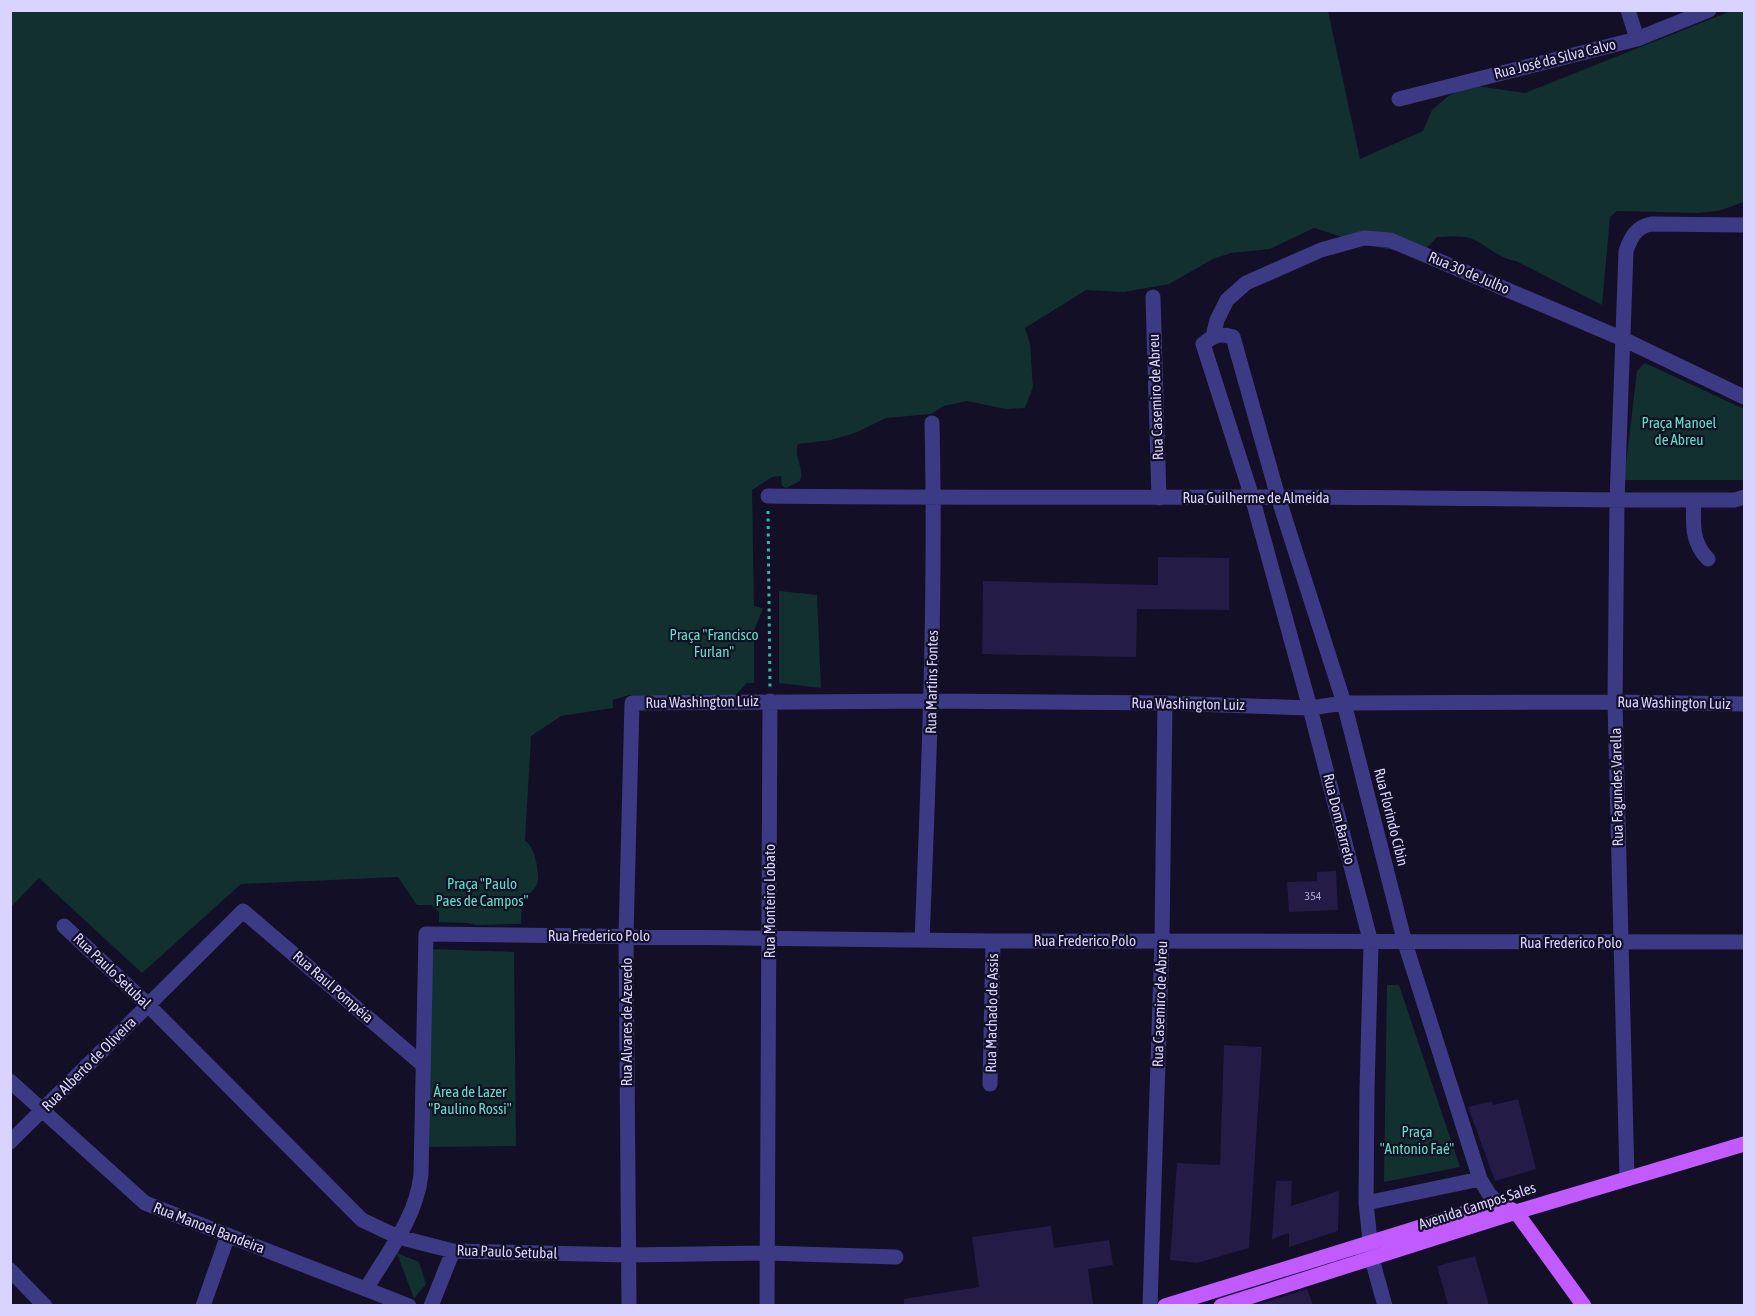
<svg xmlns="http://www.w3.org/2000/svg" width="1755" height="1316" viewBox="0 0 1755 1316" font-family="'Asap Condensed',sans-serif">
<rect width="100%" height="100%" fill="#130f26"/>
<path fill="#12302f" d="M11,11H1328L1360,159L1423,131L1432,110L1447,97L1461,89L1477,86L1525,93L1731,11H1744V202L1718,211L1697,213L1617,211L1610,217L1602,305L1516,261C1500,259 1488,246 1472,239C1462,235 1448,237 1437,237C1433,241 1429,247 1423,249C1397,258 1341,236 1314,228L1270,249L1231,253L1213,259L1169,284L1124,292L1086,290L1025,328L1030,344L1033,387L1025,408L1006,409L967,401L944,406L931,414L886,418L855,433L831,440L798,444C793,456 805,469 800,481L786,488L782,486L781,476L772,477L752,490L754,606L763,608L754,631V683H747L732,699L629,695L613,700V708L561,716L531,736L525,841C535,846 539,871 538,881C536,889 528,895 522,900L521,924L476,925L467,923L439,922V912L431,905H417L398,877L241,884L142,973L39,878L11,907Z
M1645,363L1744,409V480H1624L1637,371Z
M779,591L817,595L821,688L779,683Z
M429,949L514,952L516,1146L423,1147Z
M1387,985H1399L1460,1167L1384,1182Z
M397,1253L419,1262L426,1284L414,1299Z"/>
<path fill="#241b47" d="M1158,557L1229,558V610L1137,609L1136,657L982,654L983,581L1158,585Z
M1336,871L1338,910L1289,912L1287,882L1317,881V872Z
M1224,1045L1262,1047L1249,1248L1197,1263L1170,1260L1177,1163L1220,1165Z
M1518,1099L1536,1169L1495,1181L1468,1107L1492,1101L1493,1105Z
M1276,1181H1292L1291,1206L1339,1191L1338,1231L1289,1247V1233L1272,1239Z
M1051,1226L1054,1248L1109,1240L1113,1265L1088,1269L1093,1304L1083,1305H904V1299L979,1287L972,1237Z
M1475,1256L1489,1305H1448L1437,1266Z
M1307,1289L1313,1305H1260V1304Z"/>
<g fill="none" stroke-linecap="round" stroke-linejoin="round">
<path stroke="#2fb8b0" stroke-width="3" stroke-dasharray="3 4.5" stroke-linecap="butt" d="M768,511L770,687"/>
<path stroke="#3d3a85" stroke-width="15" d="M1628,10L1637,39
M1399,99L1637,39L1709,10
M1153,297L1159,498
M1213,336L1217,320L1227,300L1246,283L1321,250L1364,238L1390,240L1623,339L1744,397
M768,496C938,498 1108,497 1278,497C1430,497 1583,501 1735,500L1744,497
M1694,500C1693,522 1691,542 1708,559
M64,926L148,1005L362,1220L398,1237L453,1251L629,1255L767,1253L896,1257
M922,940C929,768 936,596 932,423
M10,1081L145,1203L409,1306
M990,1084L993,941
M10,1142L243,911L422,1064
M1627,1178L1615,702L1617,501L1626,251C1631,237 1636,227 1651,224L1744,225
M1366,1203L1480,1179
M10,1270L45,1306
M366,1289C388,1252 416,1218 421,1175L426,934L993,941L1744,942
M203,1306L228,1235
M431,1306L453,1251
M629,1306L626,936L632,703L932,701L1165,703L1310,708L1344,703L1615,702L1744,704
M767,1306L770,701
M1150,1306L1162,940L1165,703
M1385,1306L1372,1259L1366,1203L1367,1090L1371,943L1310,708L1252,497L1203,344C1214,335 1220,333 1233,337L1278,497L1344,703L1405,943L1480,1179L1489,1194L1498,1203"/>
<path stroke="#c25bff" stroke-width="15" d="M1165,1306L1498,1203L1516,1212L1584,1306
M1221,1306L1516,1212L1744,1144"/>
</g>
<g text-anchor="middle" stroke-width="4.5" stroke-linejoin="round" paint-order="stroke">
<g font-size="12" fill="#aca6d1">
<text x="1313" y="900">354</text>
</g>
<g font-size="15" fill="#d9d4ff" stroke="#130f26">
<text transform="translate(1555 59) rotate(-14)" y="5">Rua José da Silva Calvo</text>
<text transform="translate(1469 273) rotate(23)" y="5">Rua 30 de Julho</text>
<text transform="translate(1156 397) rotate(-92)" y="5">Rua Casemiro de Abreu</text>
<text x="1256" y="503">Rua Guilherme de Almeida</text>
<text transform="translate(932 682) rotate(-89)" y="5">Rua Martins Fontes</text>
<text transform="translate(702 702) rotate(-1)" y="5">Rua Washington Luiz</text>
<text transform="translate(1674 703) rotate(1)" y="5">Rua Washington Luiz</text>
<text transform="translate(1188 704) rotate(1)" y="5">Rua Washington Luiz</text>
<text transform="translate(1617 787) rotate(-91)" y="5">Rua Fagundes Varella</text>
<text transform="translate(1391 817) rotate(76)" y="5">Rua Florindo Cibin</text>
<text transform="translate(1339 819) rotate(76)" y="5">Rua Dom Barreto</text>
<text transform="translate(770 901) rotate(-90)" y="5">Rua Monteiro Lobato</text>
<text x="599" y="941">Rua Frederico Polo</text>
<text x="1085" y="946">Rua Frederico Polo</text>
<text x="1571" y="948">Rua Frederico Polo</text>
<text transform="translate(112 971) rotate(44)" y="5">Rua Paulo Setubal</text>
<text transform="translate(333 987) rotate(41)" y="5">Rua Raul Pompéia</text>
<text transform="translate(1160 1004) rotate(-88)" y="5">Rua Casemiro de Abreu</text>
<text transform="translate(992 1013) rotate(-89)" y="5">Rua Machado de Assis</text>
<text transform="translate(627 1022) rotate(-90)" y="5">Rua Alvares de Azevedo</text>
<text transform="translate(89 1064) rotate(-45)" y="5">Rua Alberto de Oliveira</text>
<text transform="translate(1477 1206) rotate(-18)" y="5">Avenida Campos Sales</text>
<text transform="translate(209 1228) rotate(21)" y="5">Rua Manoel Bandeira</text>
<text transform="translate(507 1252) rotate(2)" y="5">Rua Paulo Setubal</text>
</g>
<g font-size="15" fill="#5fe0c0" stroke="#130f26">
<text x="1679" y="428">Praça Manoel<tspan x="1679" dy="17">de Abreu</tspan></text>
<text x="714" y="640">Praça "Francisco<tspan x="714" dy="17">Furlan"</tspan></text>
<text x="482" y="889">Praça "Paulo<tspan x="482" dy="17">Paes de Campos"</tspan></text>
<text x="470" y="1097">Área de Lazer<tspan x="470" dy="17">"Paulino Rossi"</tspan></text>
<text x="1417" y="1137">Praça<tspan x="1417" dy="17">"Antonio Faé"</tspan></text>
</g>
</g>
<rect width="1755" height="1316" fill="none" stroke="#d9d4ff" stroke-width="24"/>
</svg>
